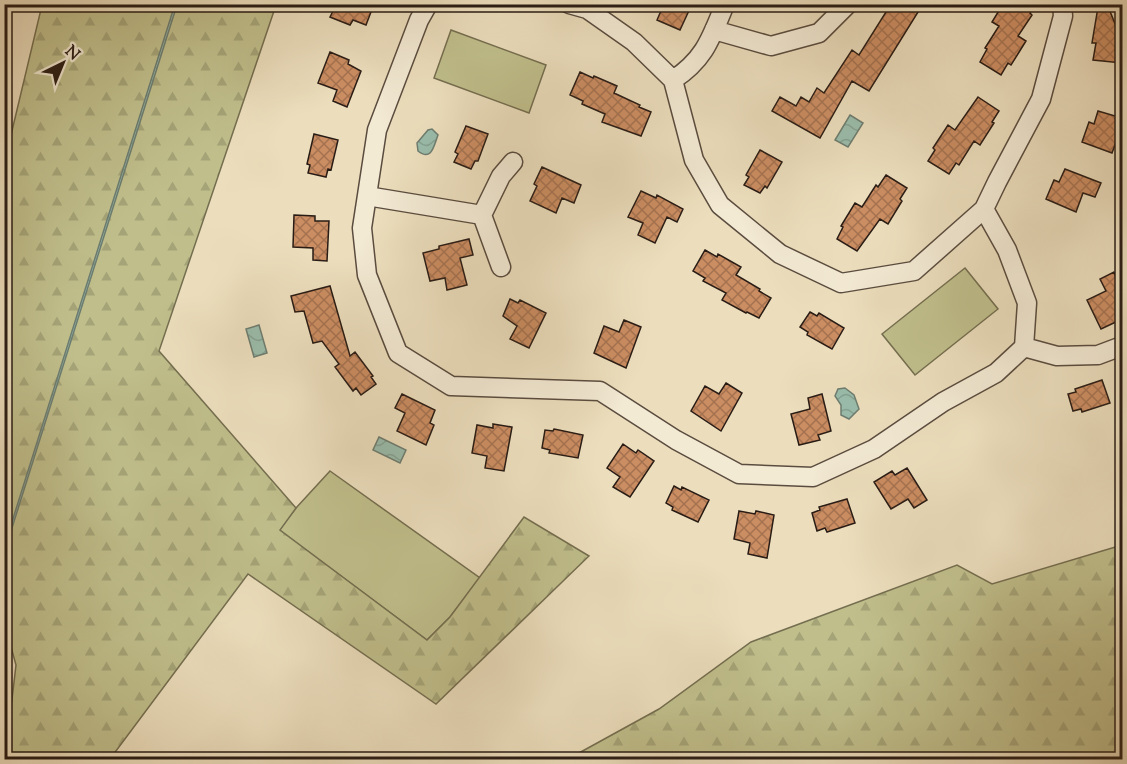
<svg xmlns="http://www.w3.org/2000/svg" width="1127" height="764" viewBox="0 0 1127 764" font-family="'Sorts Mill Goudy',serif">
<defs>
<pattern id="forest-firs" width="22" height="20" patternUnits="userSpaceOnUse" patternTransform="scale(1.5)"><rect width="22" height="20" fill="#c0bf8c"/><path d="M5 1l3.5 6h-7zM16 11l3.5 6h-7z" fill="#a5a478"/></pattern>
<pattern id="water-waves" width="16" height="10" patternUnits="userSpaceOnUse" patternTransform="scale(1.5)"><rect width="16" height="10" fill="#9abdac"/><path d="M0 5q4-4 8 0t8 0" fill="none" stroke="#85a293"/></pattern>
<pattern id="building-cross-hatch" width="8" height="8" patternUnits="userSpaceOnUse" patternTransform="scale(1.5)"><rect width="8" height="8" fill="#cb8d62"/><path d="M0 0l8 8M0 8l8-8" fill="none" stroke="#a57250"/></pattern>
</defs>
<rect width="100%" height="100%" fill="#ecdebd"/>
<filter id="stains"><feTurbulence type="fractalNoise" baseFrequency=".00333" numOctaves="4"/><feColorMatrix values="0 0 0 0 .2 0 0 0 0 .09 0 0 0 0 .02 0 0 0 .5 -.17"/></filter>
<radialGradient id="worn" r=".72"><stop offset=".6" stop-color="#630" stop-opacity="0"/><stop offset="1" stop-color="#630" stop-opacity=".3"/></radialGradient>
<path fill="#c0bf8c" stroke="#746e50" stroke-width="1.5" d="M451,30L546,65L529,113L434,78Z
M965,268L998,309L915,375L882,334Z
M330,471L480,578L450,617L427,640L279,530L296,508Z"/>
<path fill="url(#forest-firs)" stroke="#746e50" stroke-width="1.5" d="M42,5H276L159,351L296,508L280,530L427,640L450,617L524,517L589,556L436,704L248,574L110,759H5L16,665L5,625V160Z
M1122,545V759H568L659,709L751,642L957,565L992,584Z"/>
<path fill="url(#water-waves)" stroke="#6d7d70" stroke-width="1.5" d="M175,4L177,5L170,27L5,550V544Z
M850,115L863,123L848,147L835,140Z
M432,129L438,135C434,145 432,162 418,151L417,143L428,130Z
M259,325L267,353L254,357L246,329Z
M845,388L854,395L859,409L849,419L841,415V405L835,396L838,389Z
M379,437L406,450L400,463L373,450Z"/>
<path fill="url(#building-cross-hatch)" stroke="#291c15" stroke-width="1.5" d="M319,4H374L366,25L353,20L350,25L330,17L333,11Z
M664,4H692L680,30L657,20Z
M891,4H923L869,91L852,81L820,138L772,111L780,97L796,106L801,97L809,102L817,88L824,93L852,50L859,55Z
M1003,4H1035L1030,13L1032,15L1018,36L1026,41L1011,65L1008,63L1001,75L980,62L987,49L985,48L999,26L992,22Z
M1098,7L1109,9L1116,26L1122,27V63L1093,60L1096,43H1092Z
M330,52L349,60L348,64L361,71L347,107L333,101L337,90L318,83Z
M580,72L593,78L594,76L617,86L614,93L640,105L639,107L651,112L641,136L602,122L605,114L582,104L583,101L570,95Z
M978,97L999,111L992,122L994,123L980,145L974,141L959,165L956,163L949,174L928,161L935,150L933,148L948,125L955,130Z
M1098,111L1122,118V135L1119,134L1112,153L1082,142L1089,122L1094,124Z
M466,126L488,134L478,161H475L471,169L454,162L458,154L455,152Z
M314,134L338,140L331,170L328,169L326,177L308,173L310,165L307,164Z
M760,150L782,162L767,188L765,186L760,193L744,185L749,177L746,175Z
M542,167L581,185L574,203L562,198L556,213L530,201L537,186L534,184Z
M1065,169L1101,183L1095,197L1083,193L1076,212L1046,199L1054,180L1059,182Z
M886,175L907,188L900,199L902,201L888,224L880,219L857,251L837,239L843,227L841,226L855,203L862,207L876,185L878,187Z
M641,191L656,198L657,195L683,209L677,222L667,217L655,243L638,235L643,223L628,217Z
M294,215L315,216V221H329L327,261L313,260V248L293,247Z
M469,239L473,255L460,258L467,285L447,290L445,278L430,281L423,253L439,249V246Z
M705,250L717,257L718,254L741,267L736,275L760,289L759,291L771,298L759,318L747,312L746,313L722,300L726,293L703,281L705,278L693,271Z
M1114,272L1122,291V312L1118,315L1120,320L1101,329L1087,300L1106,291L1100,279Z
M330,286L350,356L355,352L373,376L371,377L376,384L361,395L356,388L353,391L335,367L339,364L322,341L313,343L304,311L295,312L291,296Z
M510,299L518,303L520,300L546,313L529,348L510,339L517,326L503,316Z
M810,312L817,316L819,313L844,328L832,349L807,335L808,332L800,327Z
M624,320L641,327L626,368L594,353L604,326L619,332Z
M1102,380L1110,403L1082,412L1081,409L1073,411L1068,394L1076,392L1075,389Z
M726,383L742,393L721,431L691,411L705,386L719,394Z
M402,394L435,410L430,423L434,425L426,445L397,431L405,413L395,408Z
M822,394L831,431L818,435L820,440L799,445L791,414L810,409L808,398Z
M493,424L512,427L504,471L485,468L487,456L472,453L477,425L493,428Z
M554,429L583,435L578,458L549,453L550,450L542,448L545,430L553,431Z
M623,444L636,453L638,450L654,461L630,497L613,487L620,477L607,468Z
M907,468L927,500L914,508L908,499L891,509L874,482L892,471L895,475Z
M674,486L681,490L682,487L709,500L698,522L672,510L673,507L666,503Z
M847,499L855,523L827,532L825,528L817,531L812,513L820,510L819,507Z
M739,511L755,514L756,511L774,515L767,558L748,554L750,543L734,539Z"/>
<g fill="none" stroke-linecap="round" stroke-linejoin="round">
<g stroke="#5a4c3f" stroke-width="21">
<path id="street" d="M428,4L419,20L377,130L362,228L367,275L398,353L451,386L600,391L676,440L739,474L813,477L874,449L943,402L996,373L1024,347L1027,303L1007,250L984,209
M569,4L587,9L634,42L673,80L694,160L720,205L780,254L841,283L914,271L984,209L997,182L1041,99L1063,16L1062,4
M714,30L771,46L819,33L848,4
M673,80C705,59 711,38 725,4
M367,196L482,215L501,267
M482,215L501,176L513,162
M1024,347L1057,356L1098,355L1122,346"/>
</g>
<use href="#street" stroke="#f3ead4" stroke-width="18"/>
</g>
<rect width="1127" height="764" fill="none" stroke="#ecdebd" stroke-width="24"/>
<rect x="6" y="6" width="1115" height="752" fill="none" stroke="#291c15" stroke-width="3"/>
<rect x="12" y="12" width="1103" height="740" fill="none" stroke="#291c15" stroke-width="1.5"/>
<g transform="translate(63 63) rotate(43)" stroke="#f3ead4" stroke-width="4.5" paint-order="stroke">
<path d="M0-4.5L10 22L0 15L-10 22Z" fill="#291c15"/>
<text y="-9" font-size="16" font-weight="bold" text-anchor="middle" fill="#291c15">N</text>
</g>
<rect width="100%" height="100%" filter="url(#stains)"/>
<rect width="100%" height="100%" fill="url(#worn)"/>
</svg>
